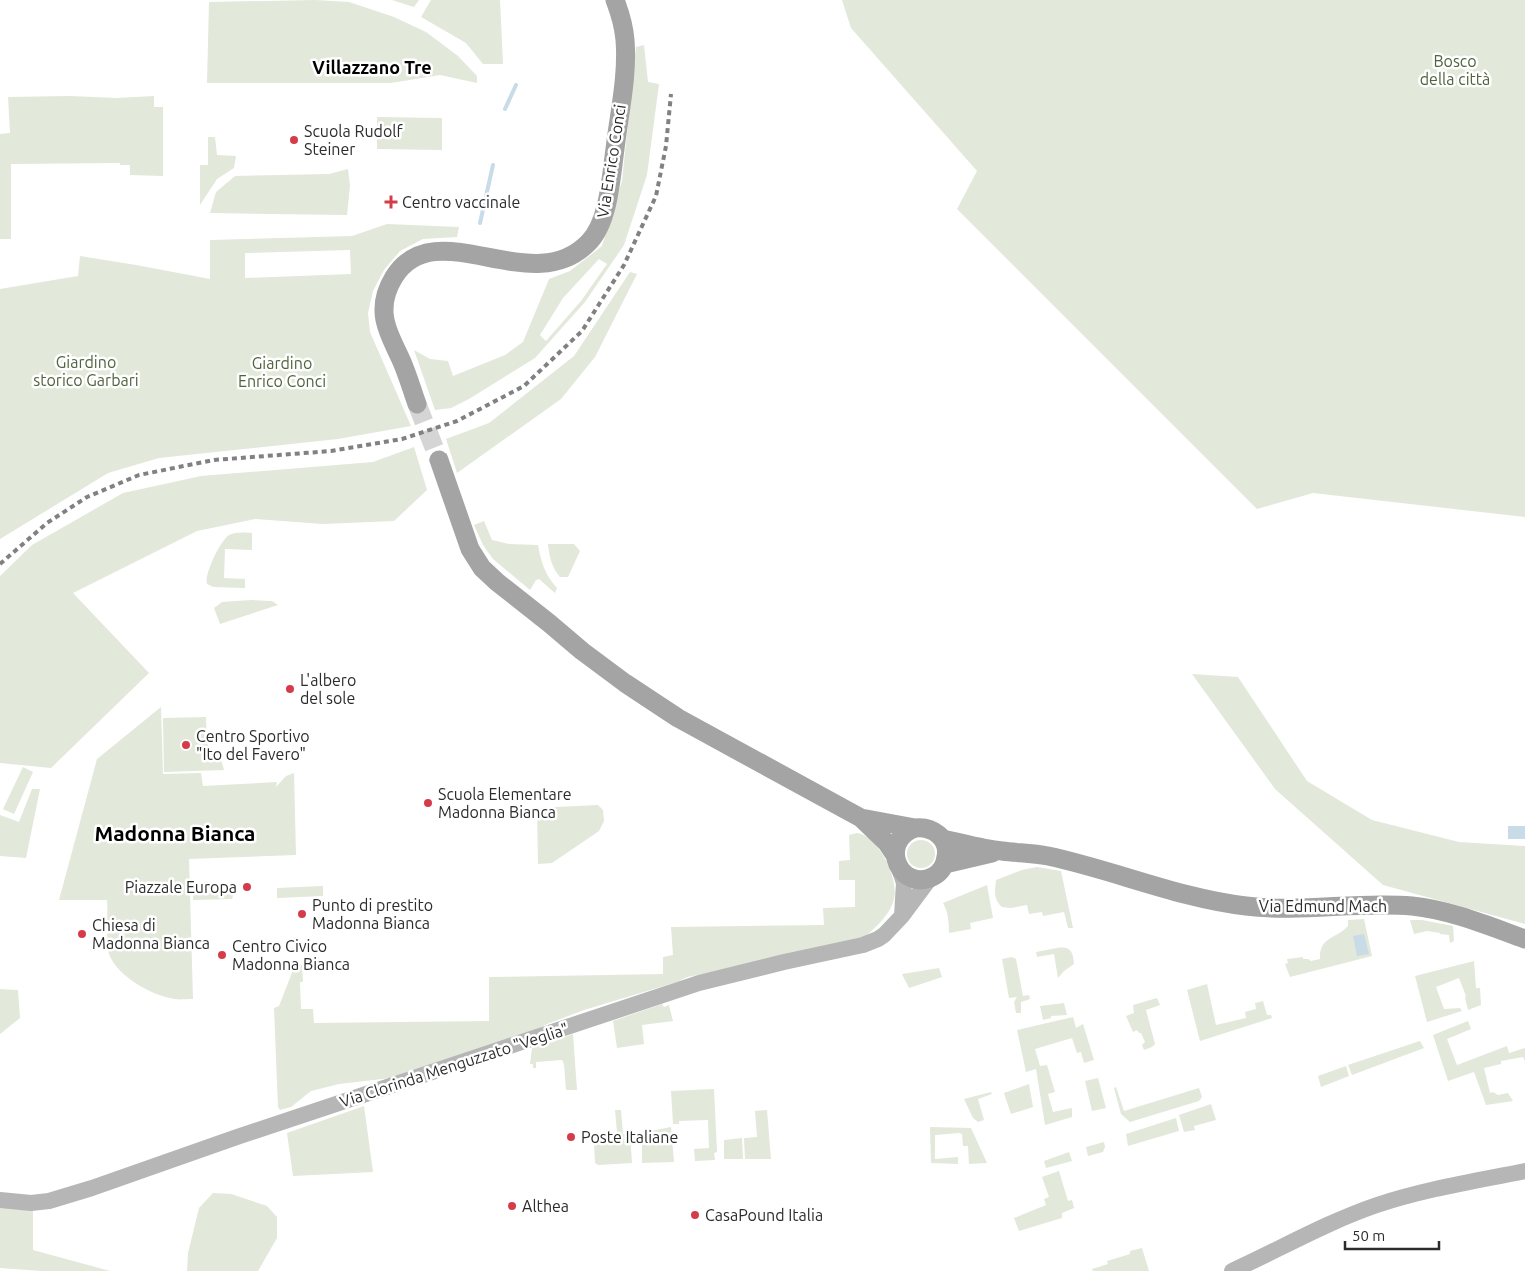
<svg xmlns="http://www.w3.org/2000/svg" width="1525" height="1271" viewBox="0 0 1525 1271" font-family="Ubuntu,sans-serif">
<rect width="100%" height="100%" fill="#fff"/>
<path fill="#e2e8da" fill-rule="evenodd" d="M315,0L349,2L394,17L426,32L458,56L477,76V83L440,75L391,83H207L209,2Z
M392,0H419L414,7Z
M431,0H500L503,64H483L466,43L421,17Z
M842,0H1525V517L1313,493L1257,509L957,209L977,171L851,28Z
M644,45L648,82L659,84L647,175L624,245L585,302L535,358L469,399L451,408L435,410L414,350L430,359L448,361L453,376L505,355L523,342L549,279L570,271L602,246L622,181L636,47ZM599,259L607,264L581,301L546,341L540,335L563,298Z
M70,96L117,98L154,96V107H163V176L130,175V165H120V163L11,164V239H0V134L10,133L8,97Z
M377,117L442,118V150L377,149Z
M208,137H215L217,155L236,156L234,168L217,179L200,205V165H208Z
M348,169L350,186L347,215L210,213L216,192L235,176L329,174Z
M387,224L459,227L457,237L423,239L400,251L384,270L373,291L368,313L370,332L411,426L338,439L159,458L108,473L0,539V289L78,276L80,256L136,265L210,279V240L352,236ZM350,250L351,274L245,278V253Z
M630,272L637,274L595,357L561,399L457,473L446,439L489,423L574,356Z
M414,447L427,490L394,521L323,524L255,519L197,531L73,593L149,673L51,768L0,763V576L32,545L123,493L201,476L373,462Z
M484,521L492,540L509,544L538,545C541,562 545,575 557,588L555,593L539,579L536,580L530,590L493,559L483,545L474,525Z
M252,533V550L225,549L224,578L245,579V588L213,587L207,584C204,575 220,541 229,535C234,532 245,532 252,533Z
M548,544H574L580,551L568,577H560C552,568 549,556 548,544Z
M251,600L272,601L278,605L220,624L214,608L222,602Z
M1192,674L1238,677L1307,781L1372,820L1459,842L1525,846V924L1383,885L1275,789Z
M161,707L163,774L201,773L203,786L277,782L276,787L286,776L294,773L296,855L189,859L193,999C187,999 180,1000 174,999C151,995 117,976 109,954C106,945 108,911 107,900H59L97,759Z
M206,717L207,744L221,760L224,770L164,772L163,718Z
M23,767L33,772L14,814L3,809Z
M32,789H40L26,858L0,856V815L19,822Z
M598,805L603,810L604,821L599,831L552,863L538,864L537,808Z
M857,833C879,836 899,879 894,899C890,916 873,930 860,941L762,963L687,977L677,982L584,1010L547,1024L534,1031L391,1078L339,1084L311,1091L291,1107L280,1110L278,1107L274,1008L279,1006L295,965H302L303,982H300L301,1009H313L314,1023L489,1021V977L663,974V957L673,955L671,927L824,925L823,908L855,907V880H839V861L850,860L849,835Z
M907 854a14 14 0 1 1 28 0a14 14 0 1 1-28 0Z
M1037,867L1061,871L1073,928H1068L1064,912L1043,916L1042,912L1029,914L1027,905L1011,908L1002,907C993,899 995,891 996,880L1022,870Z
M987,885L993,918L970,923L971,929L949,933C949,923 948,911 943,903Z
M323,886V896L277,898V888Z
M234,892L232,899L193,900V894Z
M1364,919L1372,956L1290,977L1285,964L1288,963L1287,959L1303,957V959H1308L1311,961L1320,959C1319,937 1336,939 1348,926V920Z
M1410,920H1422L1453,926L1454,941L1450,943L1449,935L1440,934V933L1427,931L1414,934Z
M1057,948C1071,946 1073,952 1074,964L1064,971L1058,978L1054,954L1037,957L1036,952Z
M1012,957L1016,959L1023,996L1029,995L1030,999L1021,1002V1013H1016L1014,1002L1017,997L1009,998L1002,959Z
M1474,961L1476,988H1480L1481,1005L1468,1010L1465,998L1466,996L1459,978L1436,987L1444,1009L1460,1008L1462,1011L1427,1022L1415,976Z
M939,968L942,977L909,988L902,974Z
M1207,984L1216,1025L1246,1018L1245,1012L1256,1009L1255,1003L1263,1001L1267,1015H1271L1272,1018L1200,1041L1187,990Z
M0,989L18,990L20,1018L0,1034Z
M1157,998L1160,1005L1146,1010L1155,1044L1152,1047L1144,1050L1142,1045L1145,1042L1141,1033H1139L1137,1030L1133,1032L1126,1016L1134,1013L1133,1005Z
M1064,1003L1067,1015L1051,1016V1018L1043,1020L1040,1006Z
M662,1004L664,1007L669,1005L673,1021L642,1025L644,1044L617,1048L613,1021Z
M1073,1017L1076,1028L1083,1024L1094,1060L1084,1063L1081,1052L1077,1053L1072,1038L1035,1049L1040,1066L1047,1065L1055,1092L1048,1094L1053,1112L1072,1108V1117L1045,1125L1036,1069L1026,1072L1017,1030Z
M1468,1021L1471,1029L1447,1039L1457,1065L1507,1046L1509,1053L1525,1048V1061L1523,1057L1501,1061V1064L1484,1068L1490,1093L1493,1092L1498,1095L1508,1093L1513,1101L1486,1105L1474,1072L1448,1081L1433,1035Z
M573,1034L577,1090H566L564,1064L562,1060L536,1062V1068H533V1064H530L532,1048Z
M1420,1041L1424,1048L1352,1075L1348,1065Z
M1346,1066L1349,1076L1321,1087L1318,1076Z
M1098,1078L1106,1108L1092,1111L1085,1081Z
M1029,1084L1033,1107L1011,1114L1004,1093Z
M1116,1087L1124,1111L1199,1088L1202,1097L1199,1101L1130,1122L1121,1114L1114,1088Z
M714,1089L717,1152L714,1153L715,1160L695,1161L694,1149L709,1148L708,1120L679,1121V1124H673L671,1091Z
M991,1092L992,1094L978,1099L984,1120L978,1122L973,1118L964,1099Z
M1211,1104L1216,1120L1194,1126L1195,1130L1184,1132L1179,1115Z
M364,1106L373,1172L293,1176L287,1133Z
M615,1110H621L623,1134H630L632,1163L598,1165L595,1163L594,1143L603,1142L602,1133L617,1132Z
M767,1110L771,1159H745L744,1138L757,1137L755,1111Z
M1176,1118L1179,1131L1128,1146L1126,1134Z
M671,1127L674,1162L642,1163V1142L652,1141L651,1131Z
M930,1127L971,1128L987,1163L969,1164L968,1146H963L962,1134L959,1133L935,1135V1159L958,1157V1164L931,1163Z
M742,1138L743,1159H724V1140Z
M1104,1142L1105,1147L1103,1152L1088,1156L1086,1147Z
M1069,1152L1072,1161L1046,1168L1044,1161Z
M1059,1171L1068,1201L1072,1200L1074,1208L1062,1213V1218L1019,1231L1014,1218L1046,1205L1044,1199L1049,1197L1042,1177Z
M213,1193L231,1194L267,1206L277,1217V1238L258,1271H187L188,1253L199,1208Z
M0,1206L33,1209V1250L110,1271H41L0,1268Z
M1142,1248L1149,1271H1093L1092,1269L1108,1264L1107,1261L1130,1254V1251Z"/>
<path fill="#c8dbe7" d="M1508,826H1525V839H1508Z
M1364,934L1369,954L1357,956L1353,936Z"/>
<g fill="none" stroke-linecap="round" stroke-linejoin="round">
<path stroke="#c8dbe7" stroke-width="4" d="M505,109L516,85
M480,223L493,165"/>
<path stroke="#d5d5d5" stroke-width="19" stroke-dasharray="19 9" stroke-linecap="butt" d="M417,404L439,460"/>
<path stroke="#b6b6b6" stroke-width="16" d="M899,868L904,883L902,916
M0,1200L31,1203L49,1201L92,1188L237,1137L699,983L784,962L863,945L878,939L884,935L902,916L931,877
M1232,1271C1280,1249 1327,1222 1377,1205C1425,1189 1476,1181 1525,1171"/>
<path stroke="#a4a4a4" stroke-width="19" d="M417,404C412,390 408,376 402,362C396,348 388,335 385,320C382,305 386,290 394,277C436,210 532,302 589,242C609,221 611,177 615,149C619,114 628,76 625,40C624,27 620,13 615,0
M439,460L470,549L482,568L497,582L549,623L582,651L625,683L678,718L861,818L887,843L895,855
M861,818L915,828C932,826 950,838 946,857C945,865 941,872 934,876C902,894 876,843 915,828
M943,839C962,843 982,849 1002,851C1017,853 1032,853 1048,856C1114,870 1178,898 1246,906C1301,913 1357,901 1412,906C1451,910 1489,926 1525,939
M945,864L992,853"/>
<path stroke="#818181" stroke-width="4" stroke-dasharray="5 4" stroke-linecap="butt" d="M0,564L47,523L87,497L139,475L214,460L331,451L402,439L457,421L524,386L582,331L624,265L656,196L666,146L671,94"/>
</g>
<g fill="#d43c4a" stroke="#fff" stroke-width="2">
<circle cx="294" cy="140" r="5"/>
<path d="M388.5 194.5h5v5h5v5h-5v5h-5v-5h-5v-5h5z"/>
<circle cx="290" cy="689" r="5"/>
<circle cx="186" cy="745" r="5"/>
<circle cx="428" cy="803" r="5"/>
<circle cx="247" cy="887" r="5"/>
<circle cx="302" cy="914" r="5"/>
<circle cx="82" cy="934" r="5"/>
<circle cx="222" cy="955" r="5"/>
<circle cx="571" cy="1137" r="5"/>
<circle cx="512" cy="1206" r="5"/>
<circle cx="695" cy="1215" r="5"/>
</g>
<g text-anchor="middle" stroke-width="5" stroke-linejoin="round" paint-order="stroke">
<g font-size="16" fill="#50633e" stroke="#fff">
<text x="1455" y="67">Bosco<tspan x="1455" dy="18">della città</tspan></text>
<text x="86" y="368">Giardino<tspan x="86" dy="18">storico Garbari</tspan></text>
<text x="282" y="369">Giardino<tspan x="282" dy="18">Enrico Conci</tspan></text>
</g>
<g font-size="16" fill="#2c2c2c" stroke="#fff" text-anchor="start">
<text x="304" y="137">Scuola Rudolf<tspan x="304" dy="18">Steiner</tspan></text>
<text x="402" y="208">Centro vaccinale</text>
<text x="300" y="686">L'albero<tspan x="300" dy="18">del sole</tspan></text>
<text x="196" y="742">Centro Sportivo<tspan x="196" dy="18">"Ito del Favero"</tspan></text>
<text x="438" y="800">Scuola Elementare<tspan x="438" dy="18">Madonna Bianca</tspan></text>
<text x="237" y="893" text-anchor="end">Piazzale Europa</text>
<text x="312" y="911">Punto di prestito<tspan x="312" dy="18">Madonna Bianca</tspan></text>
<text x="92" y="931">Chiesa di<tspan x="92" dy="18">Madonna Bianca</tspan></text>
<text x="232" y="952">Centro Civico<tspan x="232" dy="18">Madonna Bianca</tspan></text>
<text x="581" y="1143">Poste Italiane</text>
<text x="522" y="1212">Althea</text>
<text x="705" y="1221">CasaPound Italia</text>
</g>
<g font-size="16" fill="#2c2c2c" stroke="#fff">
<text transform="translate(611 161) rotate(-81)" y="6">Via Enrico Conci</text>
<text x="1323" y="912">Via Edmund Mach</text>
<text transform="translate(454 1065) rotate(-18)" y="6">Via Clorinda Menguzzato "Veglia"</text>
</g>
<g font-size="18" font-weight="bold" fill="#000" stroke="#fff">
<text x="372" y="74">Villazzano Tre</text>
</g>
<g font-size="21" font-weight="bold" fill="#000" stroke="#fff">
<text x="175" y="841">Madonna Bianca</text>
</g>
</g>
<path d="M1345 1241v8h94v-8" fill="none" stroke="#2c2c2c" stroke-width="2.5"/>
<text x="1352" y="1241" font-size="15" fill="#2c2c2c" stroke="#ffffff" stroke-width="4" paint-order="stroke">50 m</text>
</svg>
